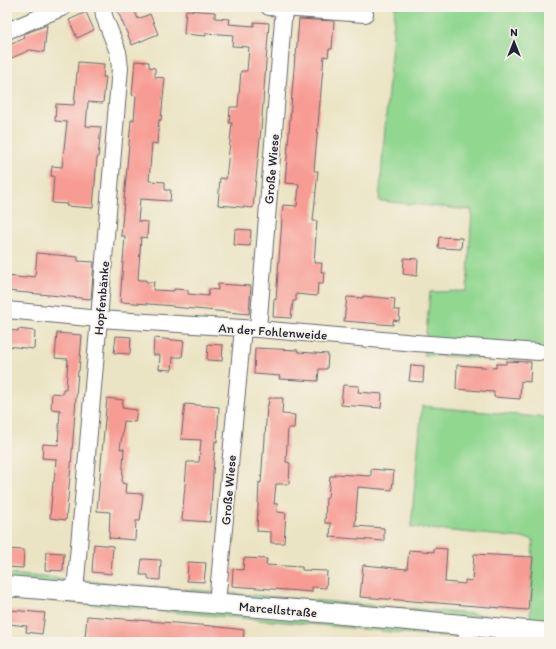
<svg xmlns="http://www.w3.org/2000/svg" width="556" height="649" viewBox="0 0 556 649" font-family="Itim,sans-serif">
<rect width="100%" height="100%" fill="#f7f3e8"/>
<filter id="ink" filterUnits="userSpaceOnUse"><feTurbulence type="fractalNoise" baseFrequency=".025" numOctaves="2"/><feDisplacementMap in="SourceGraphic" scale="8" xChannelSelector="R" yChannelSelector="G"/><feConvolveMatrix kernelMatrix="1 2 1 2 8 2 1 2 1" color-interpolation-filters="sRGB"/></filter>
<filter id="wash" filterUnits="userSpaceOnUse"><feTurbulence type="fractalNoise" baseFrequency=".012" numOctaves="4" result="noise"/><feDisplacementMap in="SourceGraphic" scale="16" xChannelSelector="R" yChannelSelector="G"/><feGaussianBlur stdDeviation="0.9" result="paint"/><feColorMatrix in="noise" values="0 0 0 0 0 0 0 0 0 0 0 0 0 0 0 0 0 1.4 0 .05"/><feComposite in="paint" operator="in"/></filter>
<g filter="url(#wash)">
<rect width="100%" height="100%" fill="#ebe4c4"/>
<path fill="#91d790" stroke="#5a7c66" d="M395,7H549V361L424,355L430,292L467,291L472,210L379,201Z
M422,406L549,418V642H514L451,637L7,597V574L530,619L533,539L411,527Z"/>
<g id="blocks">
<path fill="#f79c94" d="M116,7H133L138,19L150,14L158,34L132,45Z
M186,10L215,12V18L230,19L229,24L254,26V22L269,23L261,129L253,208L218,205L220,178L226,179L232,123H229L230,107H238L241,71H247L249,47L232,46L233,35L206,33V36L184,34Z
M86,12L94,30L77,38L69,20Z
M299,19L334,21L332,49H329L328,57L324,56L314,171H318L313,221H317L314,263H322L321,272H324L323,284H318L317,296L296,294V301H293L291,318L273,317L274,299L276,300L283,205L297,206L299,184L285,183L295,56H296Z
M47,25L44,52L30,50L7,60V46L25,38L24,34Z
M135,61L149,62V67L155,68V77L165,78L161,120H159L157,144L152,143L149,181L165,182V190H171L170,201L140,199L138,221L148,222L147,238L141,237L138,280H146V282H154L153,290L174,291V289L188,290V294L208,296L209,289L218,290V284L251,286L249,314L173,307V306L163,305L120,302L125,236H121L131,120H134L136,96L132,95Z
M78,62L104,64L103,77H106L103,103L88,102L86,126L101,127L98,158H97L93,208L66,206L67,204L52,203L54,176H51L52,166L62,167L67,122L55,121L56,104L74,105Z
M235,229L251,230L250,246L234,245Z
M439,237L462,238L461,249L438,248Z
M37,253L78,257V261L94,262L91,299L7,291V276L26,278L27,276L35,277Z
M404,258L418,259L417,276L403,274Z
M363,296L395,299L394,310H400L399,321L393,320V325L344,321L347,297L363,298Z
M18,329L35,331L34,349L7,346V330L18,331Z
M57,333L82,335L79,371H78L71,466L66,520L50,518L53,482H54L56,459L42,458L43,444L58,445L60,410L51,409L52,393L63,394V389H66L68,359L55,358Z
M116,336L131,337L130,354L114,353Z
M154,338L184,341L182,357H173L172,370L159,369L160,355H153Z
M208,344L223,345L222,361L207,360Z
M255,348L298,350V352L328,354L327,369H319L318,381L279,379L280,376L254,374Z
M506,361L531,362L530,382L521,381L520,399L494,397V392L456,389L457,365L496,368V364H506Z
M411,365L424,366L423,382L409,381Z
M343,385L359,386L358,392L382,394L381,408L341,405Z
M107,398L123,400L122,408L137,410L135,422L124,421L120,449H124L122,483L126,484L125,493L143,494L140,521H136L135,540L109,538L110,512L97,511L102,452Z
M269,398H283L282,414L295,415L294,428H288L286,462L290,463L289,484H276L274,504H278L277,512L286,513L284,543H271V532L257,531L259,482L261,483L263,453H264L267,406H268Z
M185,404L219,407L217,442L215,441L210,522L182,520L187,462H199L201,440L181,439Z
M371,469L394,471L392,490L358,487L355,526L384,528V541L330,537L331,523H325L326,498H328L330,476H335V474L371,476Z
M94,544L113,546L111,574L92,572Z
M434,548L447,549L445,582L465,584V580L472,581L474,554L533,557L528,610L360,597L363,565L407,569L409,550L434,552Z
M7,549L24,550L23,568L7,567Z
M46,552L64,553L63,571L45,570Z
M244,558L267,559L266,565L302,567V570L327,571L326,588L312,587V592L232,586L233,569L243,570Z
M142,559L161,560L160,580L148,579V575H140Z
M188,562L206,563L204,582L187,581Z
M10,610L45,613L42,634L26,632L27,626L8,624Z
M87,616L212,626L244,630L243,642H166L114,638V640L85,638Z"/>
</g>
</g>
<g filter="url(#ink)">
<use href="#blocks" fill-opacity="0" stroke="#68666b" stroke-width="1"/>
<g fill="none" stroke-linecap="round" stroke-linejoin="round">
<g stroke="#68666b" stroke-width="18">
<path id="minor" d="M269,7L365,14
M7,31L64,7
M7,310L99,319L258,329L416,343L539,352
M258,329L284,8
M75,591L99,319L120,68L118,52L104,16L103,7
M217,603L243,328
M466,642L468,625"/>
</g>
<g stroke="#68666b" stroke-width="22">
<path id="tertiary" d="M7,586L332,613L549,633"/>
</g>
<use href="#minor" stroke="#fff" stroke-width="16"/>
<use href="#tertiary" stroke="#fff" stroke-width="20"/>
</g>
</g>
<g text-anchor="middle" stroke-width="3.5" stroke-linejoin="round" paint-order="stroke">
<g font-size="13" fill="#22223b" stroke="#f7f3e8">
<text transform="translate(271 169) rotate(-85)" y="5">Große Wiese</text>
<text transform="translate(101 298) rotate(-85)" y="5">Hopfenbänke</text>
<text transform="translate(273 331) rotate(4)" y="5">An der Fohlenweide</text>
<text transform="translate(228 490) rotate(-85)" y="5">Große Wiese</text>
<text transform="translate(278 609) rotate(5)" y="5">Marcellstraße</text>
</g>
</g>
<rect width="556" height="649" fill="none" stroke="#f7f3e8" stroke-width="24"/>
<g transform="translate(514 42)" stroke="#f7f3e8" stroke-width="3" paint-order="stroke">
<path d="M0-3L7 15L0 10L-7 15Z" fill="#22223b"/>
<text y="-6" font-size="11" font-weight="bold" text-anchor="middle" fill="#22223b">N</text>
</g>
</svg>
